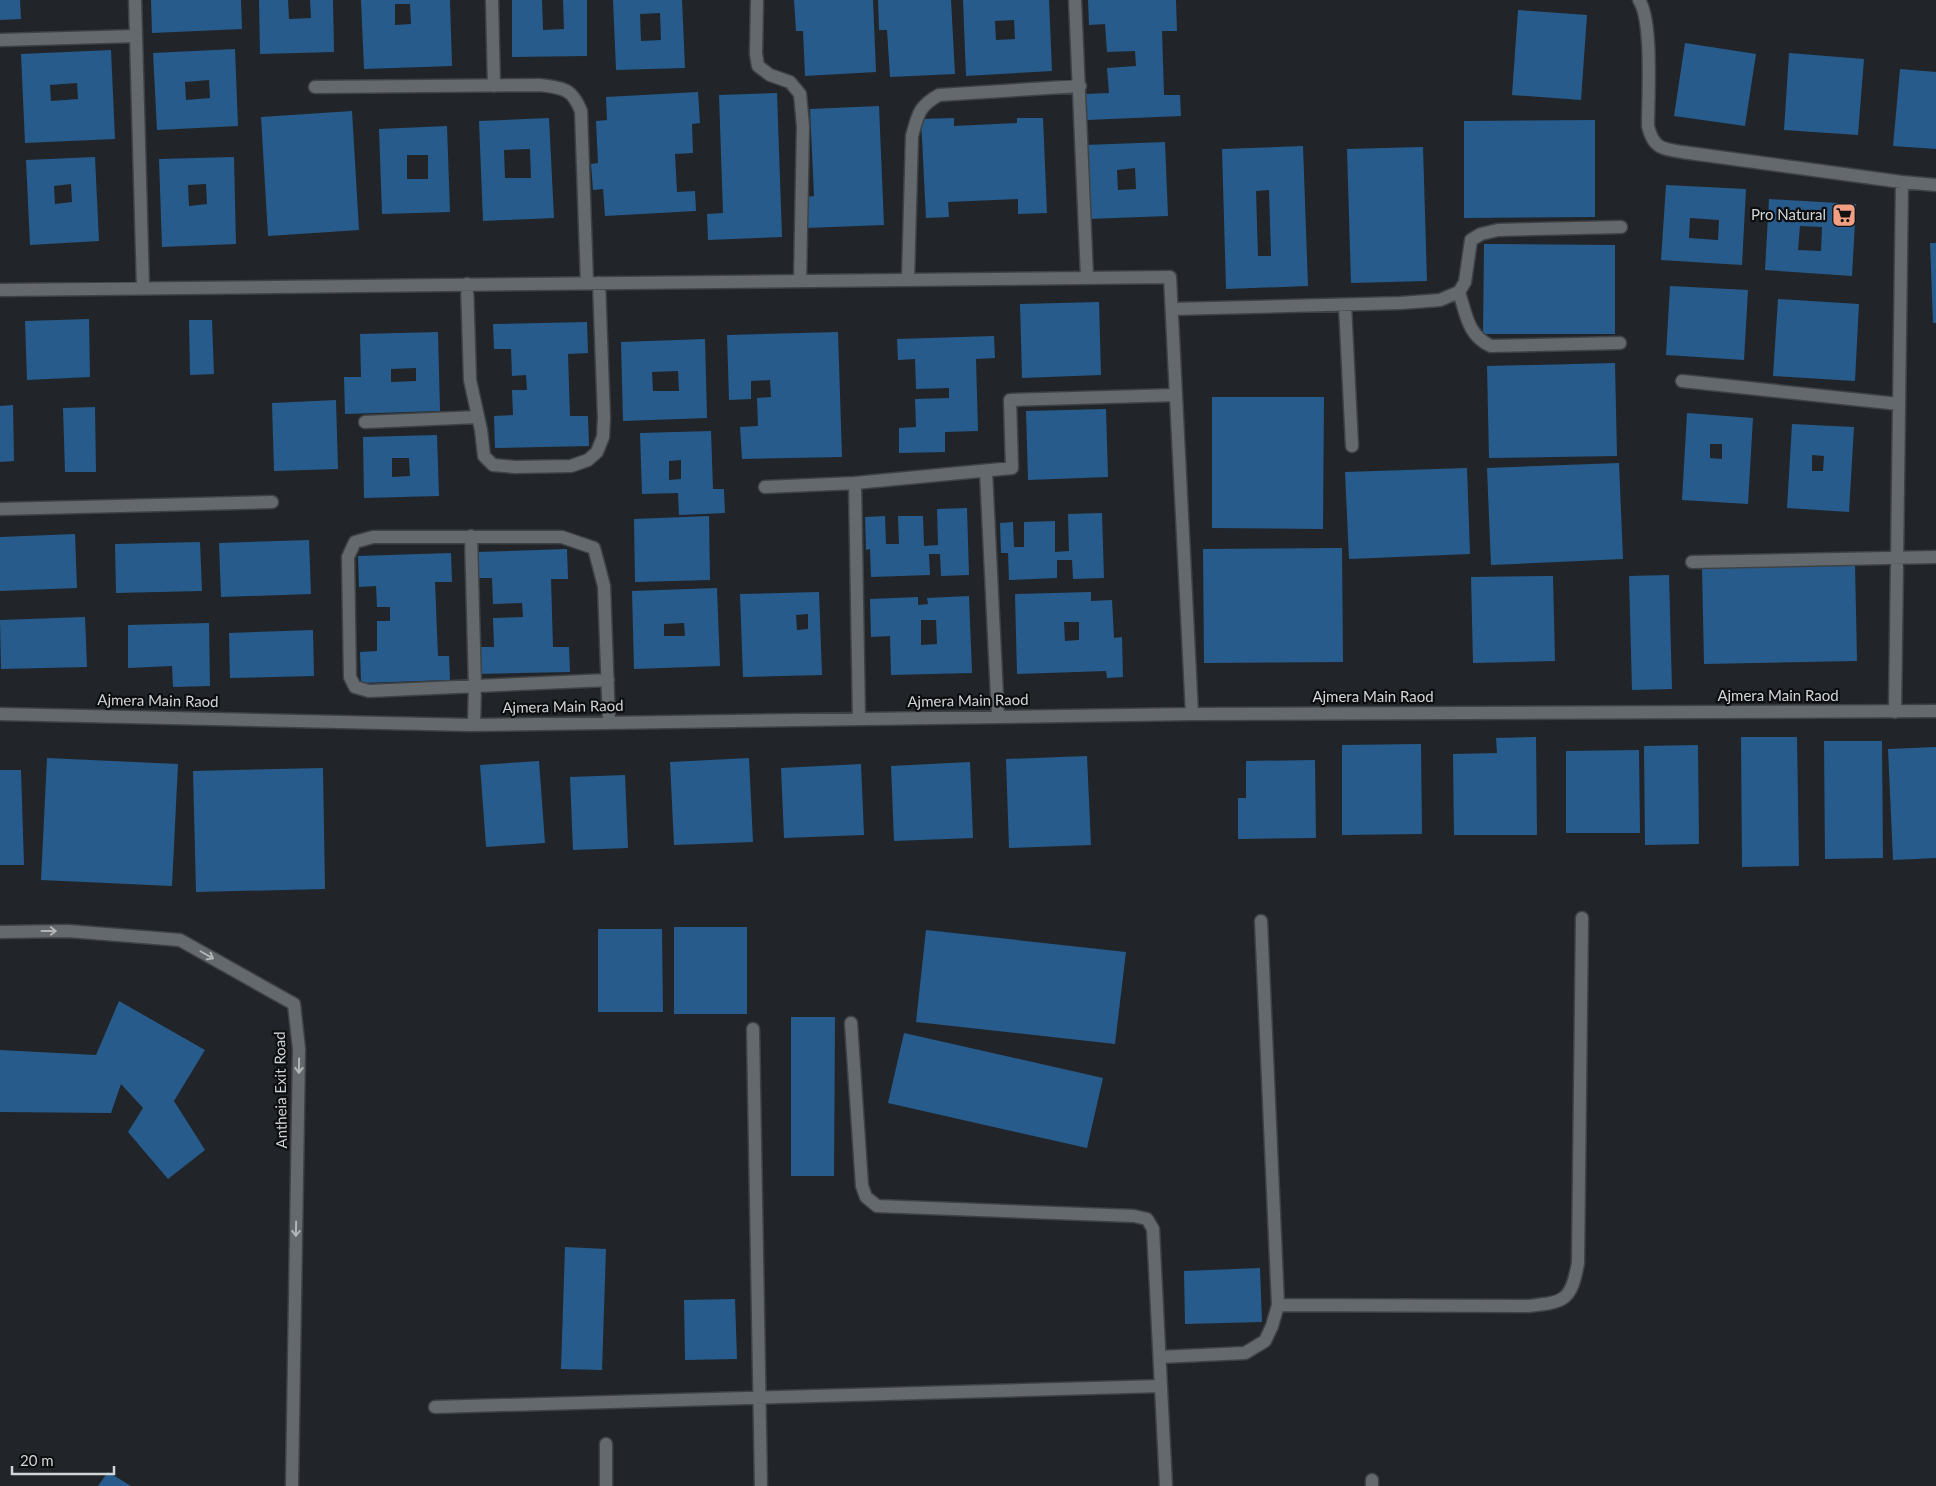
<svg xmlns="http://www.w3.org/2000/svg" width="1936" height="1486" viewBox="0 0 1936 1486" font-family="Lato,sans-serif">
<rect width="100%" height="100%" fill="#212529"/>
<path fill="#275b8b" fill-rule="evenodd" d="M0,0H20L21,19L0,20Z
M151,0H241L242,29L152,33Z
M259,0H288L289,19L311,18L310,0H333L334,52L260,54Z
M361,0H450L452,66L364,69ZM395,4H410L411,24L395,25Z
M512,0H542L543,30L564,29L563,0H587V56L512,57Z
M613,0H682L685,68L616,70ZM660,13L661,40L641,41L640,14Z
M794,0H873L876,72L805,76L803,31H796Z
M878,0H951L955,74L890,77L887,30H879Z
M963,0H1049L1052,71L966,76ZM1014,20L1015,39L996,40L995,21Z
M1088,0H1176L1177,31H1162L1164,95H1180L1181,116L1087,120L1085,94L1109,93L1107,68L1136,66L1135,51L1107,52L1105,24L1089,25Z
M1518,10L1587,15L1581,100L1512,95Z
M1685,43L1756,54L1745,126L1674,116Z
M235,49L238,126L157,130L153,53ZM209,80L210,98L186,100L185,82Z
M111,50L115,139L25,143L21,54ZM77,83L78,99L51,101L50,85Z
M1789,53L1864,59L1858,135L1784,130Z
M1900,69L1936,72V149L1893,146Z
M698,92L700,123L692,124L693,153L675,154L677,192L695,191L696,211L605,216L603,189L593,190L591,164L598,163L596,121L607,120L606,97Z
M777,93L782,237L708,240L707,214L723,213L719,95Z
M879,106L884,225L806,228L804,197L814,196L810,109Z
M352,111L359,230L268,236L261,117Z
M549,118L554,218L483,221L479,121ZM530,149L531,178H505L504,150Z
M954,118V126L1017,123V118H1043L1047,213L1018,214V199L948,202L949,217L926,218L921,119Z
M1595,120V217L1464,218V121Z
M447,126L450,212L382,214L379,129ZM407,155H428V179H407Z
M1165,142L1168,216L1088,219L1085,145ZM1135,168L1136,189L1118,190L1117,170Z
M1303,146L1308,286L1226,289L1222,149ZM1269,190L1271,256H1258L1256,191Z
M1423,147L1427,281L1351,283L1347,149Z
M95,157L99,241L30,245L26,160ZM71,184L72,202L55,204L54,186Z
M234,157L236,244L162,247L159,159ZM206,184L207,204L189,206L188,185Z
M1666,185L1746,189L1742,265L1661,260ZM1690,218L1719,220L1718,240L1689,238Z
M1769,199L1856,204L1852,276L1765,270ZM1800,226L1822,227L1821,251L1798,250Z
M1930,243H1936V323H1933Z
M1484,244L1615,245V334H1483Z
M1670,286L1748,290L1744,360L1666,355Z
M1778,299L1859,304L1855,381L1773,376Z
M1099,302L1101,375L1022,378L1020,304Z
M89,319L90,377L27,380L25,321Z
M189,320H212L214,374L190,375Z
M587,322L588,353L568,354L570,416H588L589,446L495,448L494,416L513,415L512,390H527L526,375L512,376L511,349H494L493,324Z
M438,332L440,411L345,414L344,377H361L360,334ZM416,368V381L391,382V369Z
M838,332L842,457L742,459L740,427L758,426L757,398L771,397L770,380L751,381V399L729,400L727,335Z
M994,336L995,358L976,359L978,431L945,432V452L899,453V428L916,427L915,399L949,398V388L916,389L915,359L898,360L897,339Z
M705,339L707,418L623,421L621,342ZM678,371L679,391H653L652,372Z
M1615,363L1617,456L1489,458L1487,366Z
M1212,397H1324L1323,529L1212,528Z
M336,400L338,469L274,471L272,403Z
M13,405L14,461L0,462V406Z
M95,407L96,472H65L63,408Z
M1106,409L1108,477L1028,480L1026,411Z
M1687,413L1753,418L1748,504L1682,500ZM1710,444H1722V459L1710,458Z
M1792,424L1854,427L1849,512L1787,508ZM1812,455L1824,456L1823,471H1812Z
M711,431L713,489H724L725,513L679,515L678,493L642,494L640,433ZM681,460V479L669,480V461Z
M437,435L439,496L364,498L363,437ZM392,458H409L410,476L392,477Z
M1619,463L1623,559L1491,565L1487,468Z
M1467,468L1470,554L1349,559L1345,472Z
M967,508L969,575L941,576L940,554H929L930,575L871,577L870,549L866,550L865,517L885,516L886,544H899L898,516H923L924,546L938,545L937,509Z
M1102,513L1104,578L1073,579L1072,560H1057V578L1009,580L1008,553H1001L1000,523L1013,522L1014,547H1024V522L1055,521V552L1069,551L1068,514Z
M709,516L710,580L635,582L634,519Z
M75,534L77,588L0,591V537Z
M309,540L311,594L221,597L219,543Z
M200,542L202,591L116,593L115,544Z
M1342,548L1343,662L1204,663L1203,549Z
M567,549L568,579H551L553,647H569L570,672L479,674L478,647H494L493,618L523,617L522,603L493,604L492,578H477V552Z
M451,553L452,582H435L438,656H449L450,680L361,683L360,652L377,651V621H390V607H377L376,586L359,587L358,556Z
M1855,564L1857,661L1704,664L1702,567Z
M1669,575L1672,689L1632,690L1629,576Z
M1553,576L1555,661L1473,663L1471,577Z
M717,588L720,666L634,669L632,591ZM684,623L685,636H664V624Z
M819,592L822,675L743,677L740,594ZM808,614V629L797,630L796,615Z
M1091,592V601L1112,600L1114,638L1122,637L1123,677L1107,678L1106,671L1017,674L1015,594ZM1064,622H1079V640L1065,641Z
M969,596L972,673L891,675L890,636L871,637L870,599L918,597V605L928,604L927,598ZM921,620H936L937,644L921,645Z
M85,617L87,667L1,669L0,620Z
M209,623L210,686L173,687L172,666L128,668V625Z
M313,630L314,676L230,678L229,633Z
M1536,737L1537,835H1454L1453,754L1497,753L1496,738Z
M1741,737H1797L1799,866L1742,867Z
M1824,741H1882L1883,858L1825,859Z
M1421,744L1422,834L1342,835V745Z
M1698,745L1699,844L1645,845L1644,746Z
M1936,747V858L1893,860L1888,749Z
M1639,750L1640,833H1566V751Z
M1087,756L1091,845L1009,848L1006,759Z
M47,758L178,764L172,886L41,880Z
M749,758L753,842L674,845L670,762Z
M1315,760L1316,838L1238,839V798H1246V761Z
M539,761L545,843L486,847L480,765Z
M970,762L973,838L894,841L891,766Z
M861,764L864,835L784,838L781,768Z
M323,768L325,889L196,892L193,771Z
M0,770H21L24,865H0Z
M625,775L628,848L573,850L570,777Z
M674,927H747V1014H674Z
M598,929H662L663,1012H598Z
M926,930L1126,952L1115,1044L916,1022Z
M119,1001L205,1050L174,1101L205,1150L168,1179L128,1132L143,1108L121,1084L111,1113L0,1112V1050L96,1055Z
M791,1017H835L834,1176H791Z
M904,1033L1103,1078L1087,1148L888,1103Z
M565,1247L606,1249L602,1370L561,1369Z
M1260,1268L1262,1322L1185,1324L1184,1271Z
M735,1299L737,1359L685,1360L684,1300Z
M108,1472L131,1486H98Z"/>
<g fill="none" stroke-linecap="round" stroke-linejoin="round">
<g stroke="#3f4245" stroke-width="15">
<path id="minor" d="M135,0L143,288
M492,0L494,86
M757,0L756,54L758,66L770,75L790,82L800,94L803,126L800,281
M1075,0L1087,277
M1639,0C1653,21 1648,98 1648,126C1653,148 1662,149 1682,152L1902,182L1936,185
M0,40L136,36
M315,87L540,85C563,88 572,88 581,111L587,283
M908,279L912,136C918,114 919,106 939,95L1080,86
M467,284L470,380L481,430L484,456L493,465L515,467L571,466L588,460L597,452L603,437L604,418L599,283
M0,290L1170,277L1192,714
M1459,292C1466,314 1468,336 1491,346L1620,343
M1345,305L1352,446
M1172,309L1401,303L1440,300L1459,292L1465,282L1471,240L1481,234L1498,230L1621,227
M1682,381L1899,404
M365,422L478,417
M986,471L998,717
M765,487L855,483
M0,509L272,502
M471,536L475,687L474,724
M1692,562L1936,557
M608,680L369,691L355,687L350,677L348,557L355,542L373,537H562L594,548L604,586L609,723
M1895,712L1902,182
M0,714L470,725L1192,714L1936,711
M859,719L855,483L1012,468L1010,400L1176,395
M0,932L68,931L180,940L294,1004L299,1049L292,1486
M851,1023L862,1186L866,1197L877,1206L1134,1216L1147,1219L1153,1229L1166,1486
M753,1029L761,1486
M1278,1305L1529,1306C1565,1302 1571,1301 1578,1263L1582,918
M1160,1357L1245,1353L1265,1341L1272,1326L1278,1305L1261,921
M435,1407L1161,1386
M1372,1480V1486
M606,1486V1444"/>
</g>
<use href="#minor" stroke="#64696d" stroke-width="12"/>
</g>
<defs><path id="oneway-shaft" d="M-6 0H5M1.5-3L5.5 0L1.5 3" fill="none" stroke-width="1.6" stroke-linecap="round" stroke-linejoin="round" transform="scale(1.25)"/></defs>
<g stroke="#b1b5b7">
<use href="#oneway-shaft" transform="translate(49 931)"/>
<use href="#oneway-shaft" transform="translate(207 955) rotate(30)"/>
<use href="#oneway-shaft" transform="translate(299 1066) rotate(91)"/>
<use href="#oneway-shaft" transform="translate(296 1229) rotate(91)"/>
</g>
<defs>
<g id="supermarket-square" transform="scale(1.25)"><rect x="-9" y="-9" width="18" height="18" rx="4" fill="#f39f83" stroke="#0c0e10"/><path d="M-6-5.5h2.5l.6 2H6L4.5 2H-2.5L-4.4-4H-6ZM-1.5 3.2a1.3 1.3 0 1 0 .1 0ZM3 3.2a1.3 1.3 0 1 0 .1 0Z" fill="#111"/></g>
</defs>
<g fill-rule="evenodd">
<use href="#supermarket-square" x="1844" y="215"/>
</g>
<g text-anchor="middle" stroke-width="4.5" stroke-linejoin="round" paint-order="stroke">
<g font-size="15" fill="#d2d5d7" stroke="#0c0e10" text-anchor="end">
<text x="1826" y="220">Pro Natural</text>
</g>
<g font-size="15" fill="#d2d5d7" stroke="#0c0e10">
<text x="1778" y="701">Ajmera Main Raod</text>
<text x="1373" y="702">Ajmera Main Raod</text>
<text transform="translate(158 701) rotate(1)" y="5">Ajmera Main Raod</text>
<text transform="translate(968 701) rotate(-1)" y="5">Ajmera Main Raod</text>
<text transform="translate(563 707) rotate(-1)" y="5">Ajmera Main Raod</text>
<text transform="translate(281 1090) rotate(-91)" y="5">Antheia Exit Road</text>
</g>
</g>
<path d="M12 1466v8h102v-8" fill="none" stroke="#d2d5d7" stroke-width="2.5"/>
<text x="20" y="1466" font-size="15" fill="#d2d5d7" stroke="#0c0e10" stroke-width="4" paint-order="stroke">20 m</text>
</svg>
